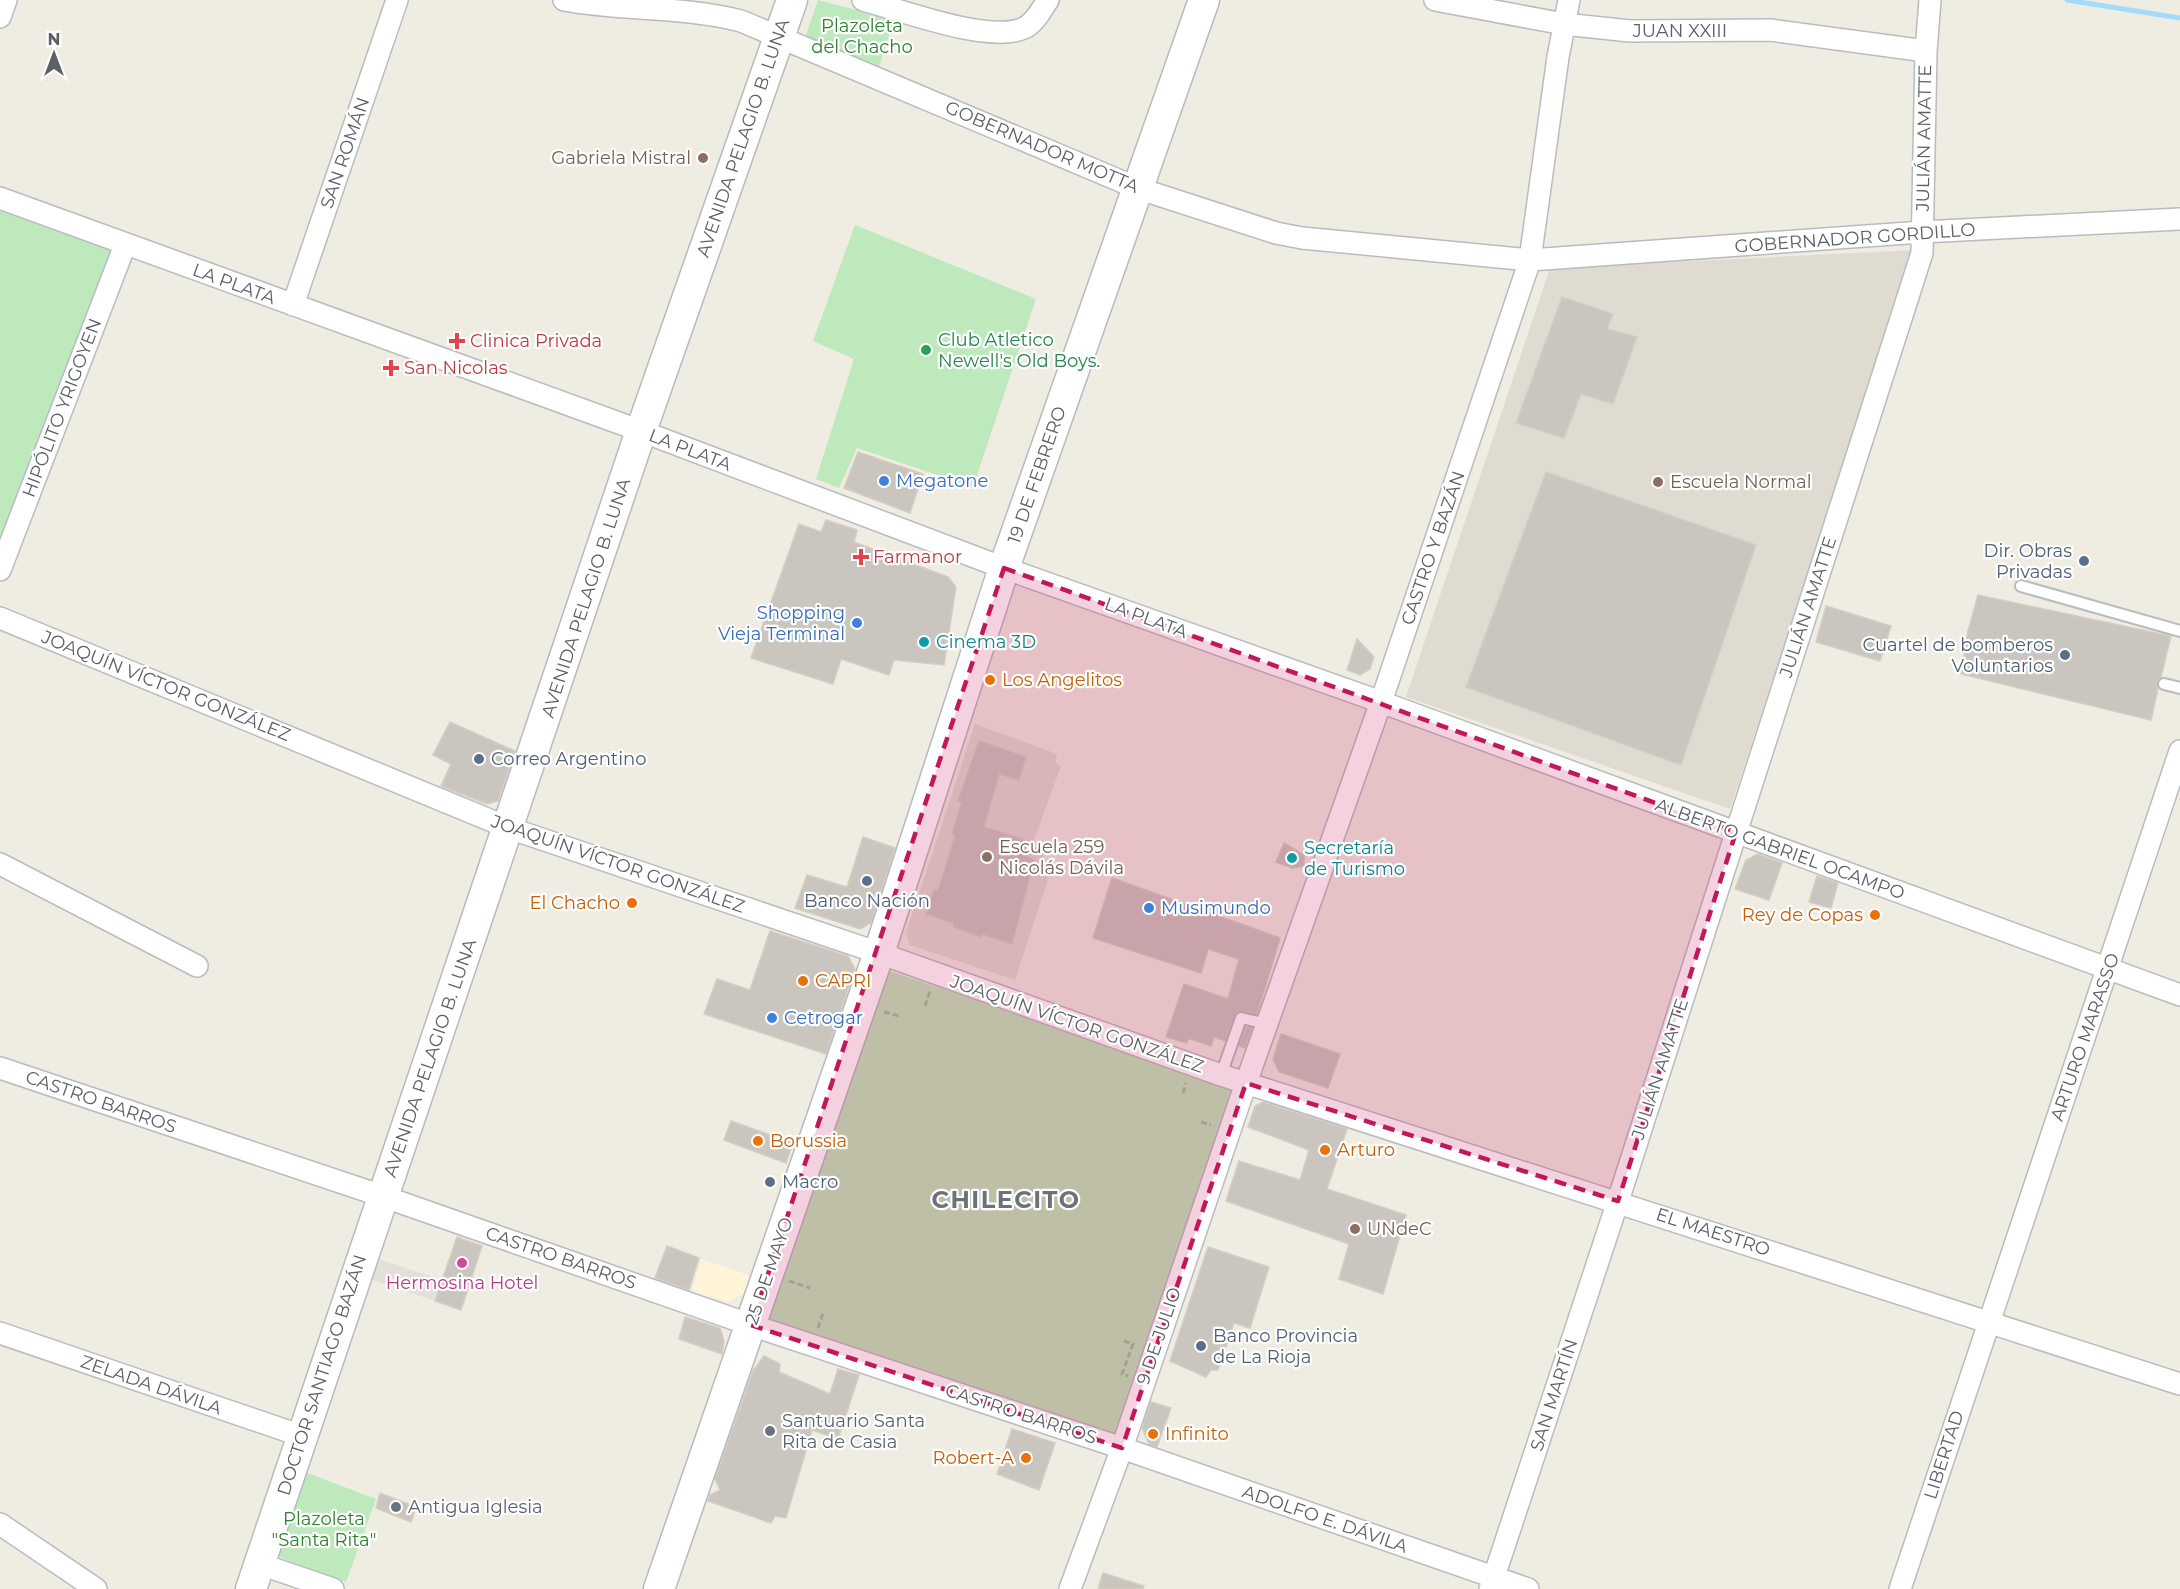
<svg xmlns="http://www.w3.org/2000/svg" width="2180" height="1589" viewBox="0 0 2180 1589" font-family="Montserrat,sans-serif">
<rect width="100%" height="100%" fill="#efece2"/>
<path fill="#fff4d8" d="M701,1259L750,1276L744,1293L727,1302L692,1291Z"/>
<path fill="#e3dfda" d="M376,1258L442,1280L435,1301L369,1279Z"/>
<path fill="#dfdbd1" d="M1915,250L1730,809L1406,697L1550,268Z
M975,724L1057,754L1055,762L1061,766L1032,845L1045,850L1041,863L1052,867L1015,980L910,945L906,933Z"/>
<path fill="#bee9bc" d="M818,0L901,22L900,33L890,32L878,71L806,35Z
M0,207L113,250L0,556Z
M855,225L1036,299L973,487L857,448L839,488L816,479L854,359L813,341Z
M883,969L1236,1086L1118,1436L765,1319Z
M302,1471L376,1499L346,1582L288,1562L276,1554Z"/>
<g fill="none" stroke-linecap="round" stroke-linejoin="round">
<path stroke="#a3dbff" stroke-width="5" d="M2067,0L2180,18"/>
</g>
<path fill="#cac6bf" stroke="#d4cdc0" stroke-width="1.5" d="M1562,297L1613,314L1607,329L1637,337L1613,404L1581,394L1564,438L1516,423Z
M858,452L923,474L910,513L844,488Z
M1546,472L1756,545L1681,765L1466,687Z
M826,520L857,530L854,542L948,577L956,587L944,665L894,660L889,675L841,659L833,684L751,658L799,524L821,532Z
M1978,595L2171,636L2161,677L2157,683L2158,689L2151,720L1961,674L1968,631Z
M1826,606L1891,626L1880,661L1816,642Z
M1357,639L1374,657L1370,669L1360,675L1347,670Z
M450,722L515,751L498,801L487,804L441,786L451,764L433,755Z
M979,741L1026,757L1019,780L999,774L984,827L1028,841L1024,855L1034,860L1012,944L982,934L981,937L954,927L953,923L926,914L934,890L938,891L955,836L952,834L962,802L958,801Z
M863,837L895,848L871,923L860,929L795,908L807,875L847,887Z
M1284,843L1304,855V866L1292,868L1276,862Z
M1758,854L1782,863L1769,900L1735,889L1746,860Z
M1817,876L1838,883L1831,908L1809,902Z
M1112,878L1280,938L1257,1014L1236,1012L1225,1041L1214,1037L1211,1046L1188,1038L1187,1043L1166,1037L1184,984L1228,999L1239,959L1208,949L1201,973L1093,938Z
M770,931L848,956L855,969L826,1054L704,1014L717,979L750,990Z
M1246,1027L1252,1028L1245,1048L1239,1046Z
M1281,1034L1340,1054L1328,1088L1279,1072L1273,1059Z
M1263,1102L1347,1129L1327,1189L1406,1215L1383,1294L1339,1279L1349,1244L1226,1201L1239,1161L1300,1180L1309,1150L1248,1127L1255,1106Z
M731,1121L793,1143L786,1163L724,1140Z
M457,1237L482,1246L461,1310L435,1301Z
M667,1246L699,1258L689,1290L655,1278Z
M1208,1247L1269,1267L1250,1328L1234,1323L1218,1370H1211L1206,1377L1170,1361Z
M685,1317L720,1328L724,1341L722,1354L679,1339Z
M764,1356L780,1364L779,1372L830,1394L838,1369L859,1375L838,1439L812,1430L786,1518L775,1516L771,1523L708,1501L710,1495L720,1490L715,1479L753,1371Z
M1151,1402L1171,1408L1157,1447L1149,1444L1142,1428Z
M1012,1429L1055,1443L1039,1490L997,1474Z
M380,1493L416,1507L411,1522L376,1508Z
M1103,1573L1144,1586L1143,1589H1098Z"/>
<g fill="none" stroke-linecap="round" stroke-linejoin="round">
<g stroke="#b8bbc0" stroke-width="14">
<path id="service" d="M2021,586L2180,631
M2164,684L2180,688
M1221,1075L1241,1018L1267,1024"/>
</g>
<g stroke="#b8bbc0" stroke-width="24">
<path id="minor" d="M564,0C623,11 683,6 741,21L1137,188L1276,233L1302,238L1530,260L1922,232L2180,219
M863,0C901,10 990,44 1024,28C1035,23 1041,10 1048,0
M1435,0L1564,24L1630,31L1770,30L1926,51
M0,17L6,0
M0,198L641,431L1004,568L1381,702L2180,995
M293,305L397,0
M0,570L125,245
M0,618L509,828L879,953L1221,1075L2180,1384
M0,864L197,966
M0,1068L382,1196L751,1325L1122,1448L1528,1589
M0,1333L302,1436
M0,1524L96,1589
M260,1564L333,1589
M1070,1589L1122,1448L1246,1083L1381,702L1530,260L1558,57L1569,0
M1490,1589L1618,1201L1922,253L1926,51L1930,0
M1900,1589L2180,751"/>
</g>
<g stroke="#b6bac0" stroke-width="33">
<path id="secondary" d="M251,1589L641,431L792,0
M659,1589L879,953L1004,568L1204,0"/>
</g>
<path stroke="#93c9a0" stroke-width="3" stroke-dasharray="6 3" stroke-linecap="butt" d="M925,1006L930,991
M884,1012L899,1016
M1183,1093L1186,1083
M1201,1122L1211,1125
M789,1281L810,1288
M818,1328L823,1313
M1124,1341L1133,1344L1122,1374L1128,1376"/>
<use href="#service" stroke="#fff" stroke-width="10"/>
<use href="#minor" stroke="#fff" stroke-width="21"/>
<use href="#secondary" stroke="#fff" stroke-width="30"/>
</g>
<path fill="#c2185b" fill-opacity="0.2" stroke="#c2185b" stroke-width="4.5" stroke-dasharray="12 8" stroke-linejoin="round" d="M1004,568L1736,832L1618,1201L1246,1083L1122,1448L751,1325Z"/>
<g fill="#8d6e63" stroke="#fff" stroke-width="2">
<circle cx="703" cy="158" r="6"/>
<circle cx="1658" cy="482" r="6"/>
<circle cx="987" cy="857" r="6"/>
<circle cx="1355" cy="1229" r="6"/>
</g>
<g fill="#e0444e" stroke="#fff" stroke-width="2">
<path d="M454 332h6v6h6v6h-6v6h-6v-6h-6v-6h6z"/>
<path d="M388 359h6v6h6v6h-6v6h-6v-6h-6v-6h6z"/>
<path d="M858 548h6v6h6v6h-6v6h-6v-6h-6v-6h6z"/>
</g>
<circle fill="#2e9e5b" stroke="#fff" stroke-width="2" cx="926" cy="350" r="6"/>
<g fill="#3f7fe0" stroke="#fff" stroke-width="2">
<circle cx="884" cy="481" r="6"/>
<circle cx="857" cy="623" r="6"/>
<circle cx="1149" cy="908" r="6"/>
<circle cx="772" cy="1018" r="6"/>
</g>
<g fill="#5c6f8a" stroke="#fff" stroke-width="2">
<circle cx="2084" cy="561" r="6"/>
<circle cx="2065" cy="655" r="6"/>
<circle cx="479" cy="759" r="6"/>
<circle cx="867" cy="881" r="6"/>
<circle cx="770" cy="1182" r="6"/>
<circle cx="1201" cy="1346" r="6"/>
</g>
<g fill="#0f9aa8" stroke="#fff" stroke-width="2">
<circle cx="924" cy="642" r="6"/>
<circle cx="1292" cy="858" r="6"/>
</g>
<g fill="#e8710a" stroke="#fff" stroke-width="2">
<circle cx="990" cy="680" r="6"/>
<circle cx="632" cy="903" r="6"/>
<circle cx="1875" cy="915" r="6"/>
<circle cx="803" cy="981" r="6"/>
<circle cx="758" cy="1141" r="6"/>
<circle cx="1325" cy="1150" r="6"/>
<circle cx="1153" cy="1434" r="6"/>
<circle cx="1026" cy="1458" r="6"/>
</g>
<circle fill="#d1479c" stroke="#fff" stroke-width="2" cx="462" cy="1263" r="6"/>
<g fill="#6b7280" stroke="#fff" stroke-width="2">
<circle cx="770" cy="1431" r="6"/>
<circle cx="396" cy="1507" r="6"/>
</g>
<g text-anchor="middle" stroke-width="4.5" stroke-linejoin="round" paint-order="stroke">
<g font-size="18" fill="#2b832c" stroke="#fff">
<text x="862" y="32">Plazoleta<tspan x="862" dy="21">del Chacho</tspan></text>
<text x="324" y="1525">Plazoleta<tspan x="324" dy="21">"Santa Rita"</tspan></text>
</g>
<g font-size="18" fill="#5b6065" stroke="#fff">
<text x="1680" y="37">JUAN XXIII</text>
<text transform="translate(743 138) rotate(-71)" y="6">AVENIDA PELAGIO B. LUNA</text>
<text transform="translate(1924 138) rotate(-89)" y="6">JULIÁN AMATTE</text>
<text transform="translate(1042 147) rotate(23)" y="6">GOBERNADOR MOTTA</text>
<text transform="translate(345 153) rotate(-71)" y="6">SAN ROMÁN</text>
<text transform="translate(1855 238) rotate(-4)" y="6">GOBERNADOR GORDILLO</text>
<text transform="translate(234 284) rotate(20)" y="6">LA PLATA</text>
<text transform="translate(62 408) rotate(-69)" y="6">HIPÓLITO YRIGOYEN</text>
<text transform="translate(690 450) rotate(21)" y="6">LA PLATA</text>
<text transform="translate(1037 475) rotate(-71)" y="6">19 DE FEBRERO</text>
<text transform="translate(1433 548) rotate(-71)" y="6">CASTRO Y BAZÁN</text>
<text transform="translate(586 598) rotate(-72)" y="6">AVENIDA PELAGIO B. LUNA</text>
<text transform="translate(1808 607) rotate(-72)" y="6">JULIÁN AMATTE</text>
<text transform="translate(1146 618) rotate(20)" y="6">LA PLATA</text>
<text transform="translate(166 686) rotate(22)" y="6">JOAQUÍN VÍCTOR GONZÁLEZ</text>
<text transform="translate(1780 849) rotate(20)" y="6">ALBERTO GABRIEL OCAMPO</text>
<text transform="translate(618 864) rotate(19)" y="6">JOAQUÍN VÍCTOR GONZÁLEZ</text>
<text transform="translate(1077 1024) rotate(19)" y="6">JOAQUÍN VÍCTOR GONZÁLEZ</text>
<text transform="translate(2085 1037) rotate(-71)" y="6">ARTURO MARASSO</text>
<text transform="translate(430 1058) rotate(-71)" y="6">AVENIDA PELAGIO B. LUNA</text>
<text transform="translate(1660 1069) rotate(-72)" y="6">JULIÁN AMATTE</text>
<text transform="translate(101 1102) rotate(19)" y="6">CASTRO BARROS</text>
<text transform="translate(1713 1232) rotate(18)" y="6">EL MAESTRO</text>
<text transform="translate(561 1258) rotate(19)" y="6">CASTRO BARROS</text>
<text transform="translate(769 1271) rotate(-71)" y="6">25 DE MAYO</text>
<text transform="translate(1159 1336) rotate(-71)" y="6">9 DE JULIO</text>
<text transform="translate(322 1375) rotate(-72)" y="6">DOCTOR SANTIAGO BAZÁN</text>
<text transform="translate(151 1385) rotate(19)" y="6">ZELADA DÁVILA</text>
<text transform="translate(1554 1395) rotate(-72)" y="6">SAN MARTÍN</text>
<text transform="translate(1021 1414) rotate(18)" y="6">CASTRO BARROS</text>
<text transform="translate(1944 1455) rotate(-72)" y="6">LIBERTAD</text>
<text transform="translate(1325 1519) rotate(19)" y="6">ADOLFO E. DÁVILA</text>
</g>
<g font-size="18" fill="#785e54" stroke="#fff" text-anchor="start">
<text x="691" y="164" text-anchor="end">Gabriela Mistral</text>
<text x="1670" y="488">Escuela Normal</text>
<text x="999" y="853">Escuela 259<tspan x="999" dy="21">Nicolás Dávila</tspan></text>
<text x="1367" y="1235">UNdeC</text>
</g>
<g font-size="18" fill="#27864d" stroke="#fff" text-anchor="start">
<text x="938" y="346">Club Atletico<tspan x="938" dy="21">Newell's Old Boys.</tspan></text>
</g>
<g font-size="18" fill="#be3a42" stroke="#fff" text-anchor="start">
<text x="470" y="347">Clinica Privada</text>
<text x="404" y="374">San Nicolas</text>
<text x="873" y="563">Farmanor</text>
</g>
<g font-size="18" fill="#366cbe" stroke="#fff" text-anchor="start">
<text x="896" y="487">Megatone</text>
<text x="845" y="619" text-anchor="end">Shopping<tspan x="845" dy="21">Vieja Terminal</tspan></text>
<text x="1161" y="914">Musimundo</text>
<text x="784" y="1024">Cetrogar</text>
</g>
<g font-size="18" fill="#4e5e75" stroke="#fff" text-anchor="start">
<text x="2072" y="557" text-anchor="end">Dir. Obras<tspan x="2072" dy="21">Privadas</tspan></text>
<text x="2053" y="651" text-anchor="end">Cuartel de bomberos<tspan x="2053" dy="21">Voluntarios</tspan></text>
<text x="491" y="765">Correo Argentino</text>
<text x="867" y="907" text-anchor="middle">Banco Nación</text>
<text x="782" y="1188">Macro</text>
<text x="1213" y="1342">Banco Provincia<tspan x="1213" dy="21">de La Rioja</tspan></text>
</g>
<g font-size="18" fill="#0d838f" stroke="#fff" text-anchor="start">
<text x="936" y="648">Cinema 3D</text>
<text x="1304" y="854">Secretaría<tspan x="1304" dy="21">de Turismo</tspan></text>
</g>
<g font-size="18" fill="#c56008" stroke="#fff" text-anchor="start">
<text x="1002" y="686">Los Angelitos</text>
<text x="620" y="909" text-anchor="end">El Chacho</text>
<text x="1863" y="921" text-anchor="end">Rey de Copas</text>
<text x="815" y="987">CAPRI</text>
<text x="770" y="1147">Borussia</text>
<text x="1337" y="1156">Arturo</text>
<text x="1165" y="1440">Infinito</text>
<text x="1014" y="1464" text-anchor="end">Robert-A</text>
</g>
<g font-size="18" fill="#b23c85" stroke="#fff">
<text x="462" y="1289">Hermosina Hotel</text>
</g>
<g font-size="18" fill="#5b616d" stroke="#fff" text-anchor="start">
<text x="782" y="1427">Santuario Santa<tspan x="782" dy="21">Rita de Casia</tspan></text>
<text x="408" y="1513">Antigua Iglesia</text>
</g>
<g font-size="24" font-weight="bold" letter-spacing="1.5" fill="#6c7277" stroke="#fff">
<text x="1006" y="1208">CHILECITO</text>
</g>
</g>
<g transform="translate(54 54)" stroke="#ffffff" stroke-width="4.5" paint-order="stroke">
<path d="M0-4.5L10 22L0 15L-10 22Z" fill="#5b6065"/>
<text y="-9" font-size="16" font-weight="bold" text-anchor="middle" fill="#5b6065">N</text>
</g>
</svg>
